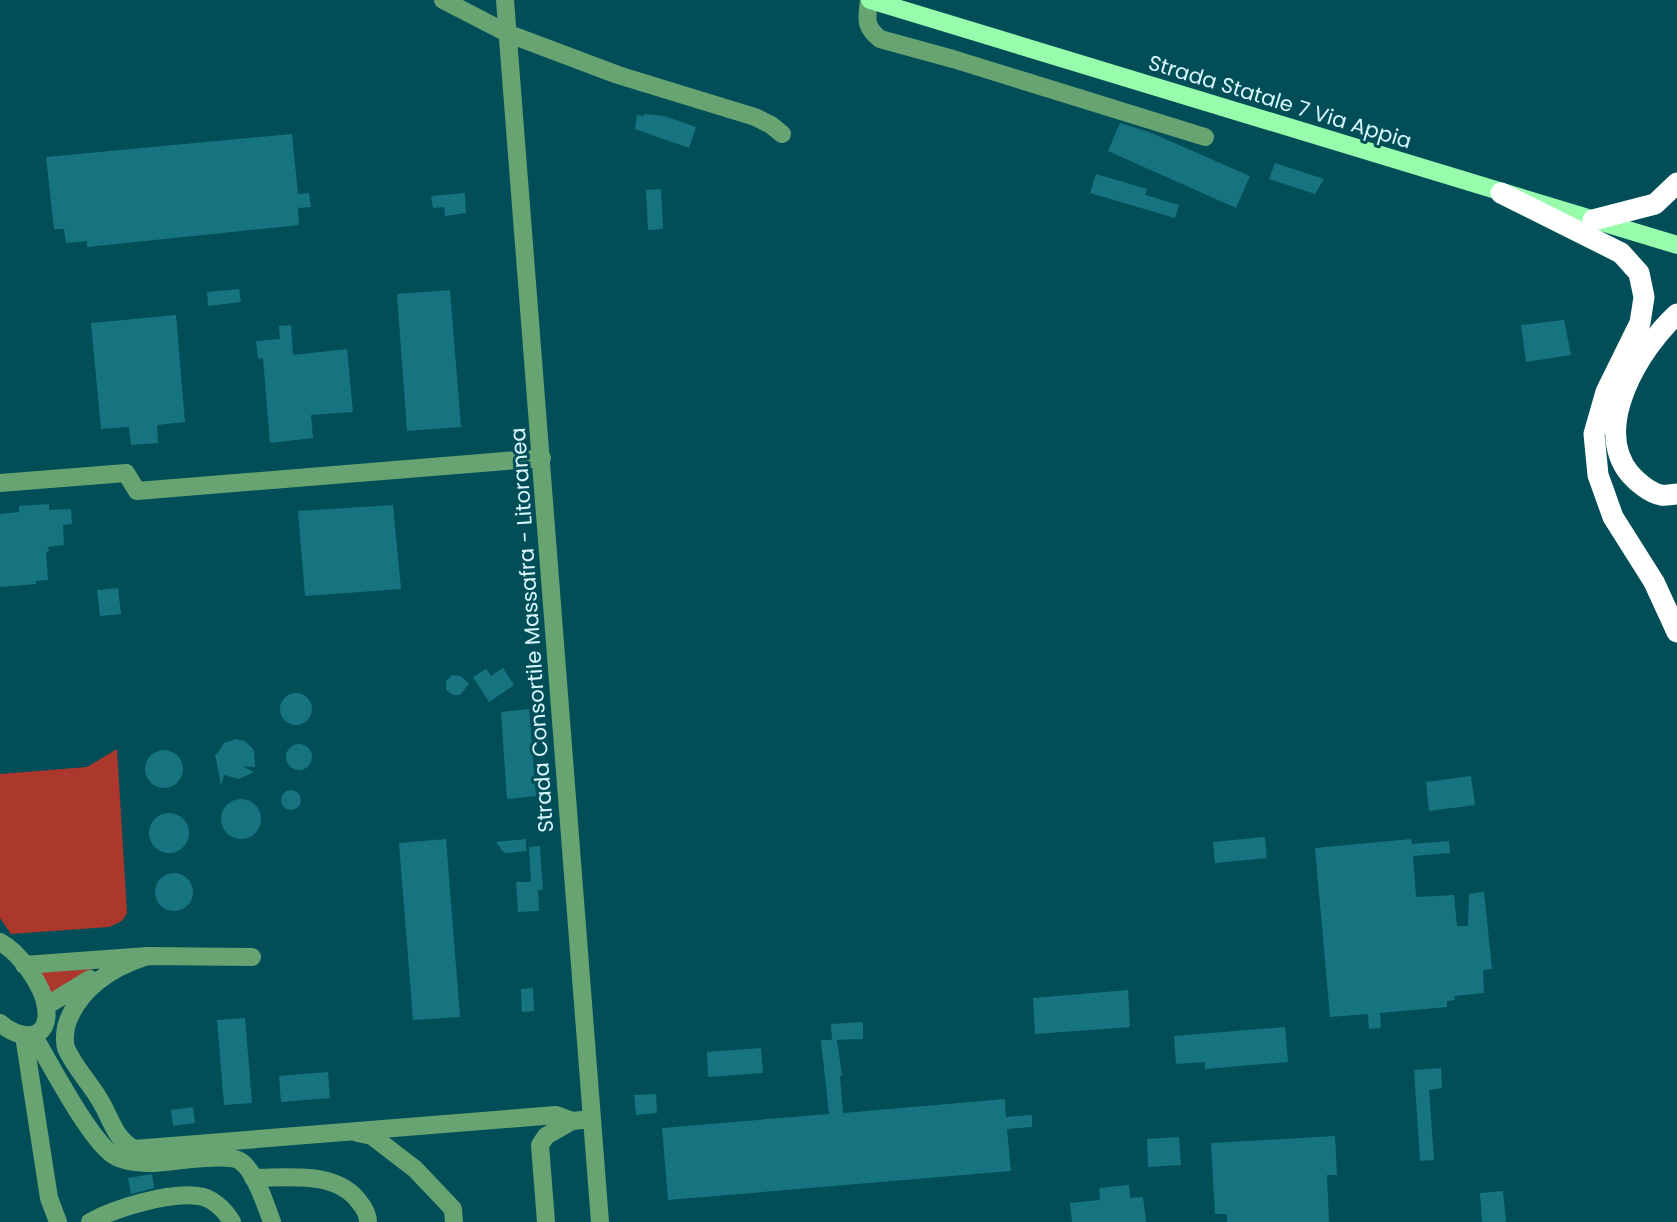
<svg xmlns="http://www.w3.org/2000/svg" width="1677" height="1222" viewBox="0 0 1677 1222" font-family="Poppins,sans-serif">
<rect width="100%" height="100%" fill="#014e58"/>
<path fill="#ac372c" d="M117,749L127,913L122,921L109,927L11,934L0,918V774L87,767Z
M95,967L61,993L55,995L47,992L38,974L41,969Z"/>
<path fill="#167481" d="M644,114L664,116L696,127L689,148L635,129L637,115L644,116Z
M1120,123L1149,132L1250,176L1236,208L1108,151Z
M292,134L298,194L309,193L311,207L298,208L299,225L87,247V241L66,243L64,229H54L46,157Z
M1275,163L1324,179L1315,194L1269,179Z
M1096,174L1147,189L1145,195L1179,205L1175,218L1090,193Z
M661,189L663,229L648,230L646,190Z
M465,193L466,213L445,216L444,207L433,208L431,196Z
M239,289L241,302L208,306L207,292Z
M450,290L461,427L407,431L397,294Z
M176,315L185,422L157,425L158,443L131,445L129,427L101,429L91,323Z
M1564,320L1571,355L1526,362L1521,325Z
M291,325L293,355L347,349L353,412L311,415L313,438L270,443L263,358L258,359L256,341L280,339L279,326Z
M49,504V510L71,509L72,524L63,525L64,545L48,547L49,551L46,552L48,580L36,581V584L0,587V514L19,512V506Z
M393,505L401,589L305,596L298,511Z
M118,588L121,614L100,616L97,590Z
M503,668L514,685L489,702L473,677L486,669L491,676Z
M452,675L461,676L469,684L460,695H453L446,690V681Z
M280 709a16 16 0 1 1 32 0a16 16 0 1 1-32 0Z
M529,709L536,796L507,799L501,712Z
M236,739L245,741L254,750L255,767L242,766L254,772L239,779L224,775L221,785L215,754H217L224,743Z
M286 757a13 13 0 1 1 26 0a13 13 0 1 1-26 0Z
M145 769a19 19 0 1 1 38 0a19 19 0 1 1-38 0Z
M1471,776L1475,805L1429,811L1426,782Z
M281 800a10 10 0 1 1 20 0a10 10 0 1 1-20 0Z
M221 819a20 20 0 1 1 40 0a20 20 0 1 1-40 0Z
M149 833a20 20 0 1 1 40 0a20 20 0 1 1-40 0Z
M1265,837L1267,858L1215,863L1213,842Z
M446,839L460,1017L413,1020L399,843Z
M526,839V851L504,853L496,842Z
M1411,839L1412,844L1449,841L1450,853L1413,856L1416,897L1454,895L1457,926H1468L1469,894L1484,892L1492,969L1483,970L1484,993L1454,996L1455,1000L1447,1001V1007L1380,1013L1381,1028L1369,1029L1368,1014L1330,1017L1315,848Z
M540,846L543,890H538L539,911L518,912L516,882H531L529,847Z
M155 892a19 19 0 1 1 38 0a19 19 0 1 1-38 0Z
M533,988L534,1011L522,1012L521,989Z
M1128,990L1130,1027L1035,1034L1033,998Z
M245,1018L252,1103L224,1105L217,1020Z
M863,1022V1039L832,1040L831,1024Z
M1285,1027L1288,1062L1205,1069V1062L1176,1064L1174,1036Z
M821,1040H837L842,1075L840,1076L843,1113L1005,1099L1006,1117L1032,1115V1127L1007,1129L1011,1171L668,1200L662,1128L829,1114Z
M761,1048L763,1073L708,1077L707,1052Z
M1441,1068L1442,1088L1429,1090L1434,1160L1420,1161L1414,1070Z
M328,1072L330,1098L281,1102L279,1076Z
M656,1094L657,1113L636,1115L634,1095Z
M193,1107L195,1123L173,1126L171,1110Z
M1335,1136L1337,1175H1327L1329,1222H1227V1214H1215L1211,1143Z
M1179,1137L1181,1165L1148,1167L1147,1139Z
M152,1174L154,1188L131,1194L128,1178Z
M1129,1185L1130,1198L1143,1197L1146,1222H1072L1070,1203L1100,1200L1099,1188Z
M1503,1191L1506,1222H1482L1480,1193Z"/>
<g fill="none" stroke-linecap="round" stroke-linejoin="round">
<path stroke="#67a472" stroke-width="18" d="M443,0L509,34L618,75L755,117L771,125L782,134
M505,0L600,1222
M869,0C867,19 864,26 880,39L953,59L1205,137
M0,483L126,473L137,491L542,458
M0,942C19,952 43,985 46,1007C51,1042 20,1041 0,1023
M148,956C112,967 77,989 66,1027C65,1033 64,1041 66,1048C74,1067 91,1084 101,1102C112,1121 114,1137 134,1149L556,1115L572,1121L592,1119
M24,965L148,956L252,957
M46,1006L90,979
M33,1035C50,1063 89,1139 113,1155C123,1162 138,1163 150,1163C169,1163 226,1152 240,1161C255,1170 266,1206 272,1222
M24,1036L49,1198L58,1222
M358,1133L372,1136L415,1169L453,1209L454,1222
M253,1178C288,1178 337,1170 360,1203C365,1209 368,1214 368,1222
M90,1222C115,1208 169,1192 198,1196C212,1197 225,1210 232,1222
M546,1222L540,1145L546,1136L572,1121"/>
<path stroke="#97fcab" stroke-width="18" d="M870,0L1677,245"/>
<path stroke="#fff" stroke-width="21" d="M1501,193L1621,253L1639,273L1644,297L1640,323L1606,392L1594,434L1598,475L1613,517L1654,582L1677,632
M1593,220L1655,204L1677,183
M1677,314C1640,348 1591,427 1630,474C1637,482 1650,493 1661,495C1665,496 1673,494 1677,494"/>
</g>
<g text-anchor="middle" stroke-width="6" stroke-linejoin="round" paint-order="stroke">
<g font-size="21" fill="#d8f7fc" stroke="#014e58">
<text transform="translate(1280 102) rotate(17)" y="7">Strada Statale 7 Via Appia</text>
<text transform="translate(532 630) rotate(-94)" y="7">Strada Consortile Massafra - Litoranea</text>
</g>
</g>
</svg>
